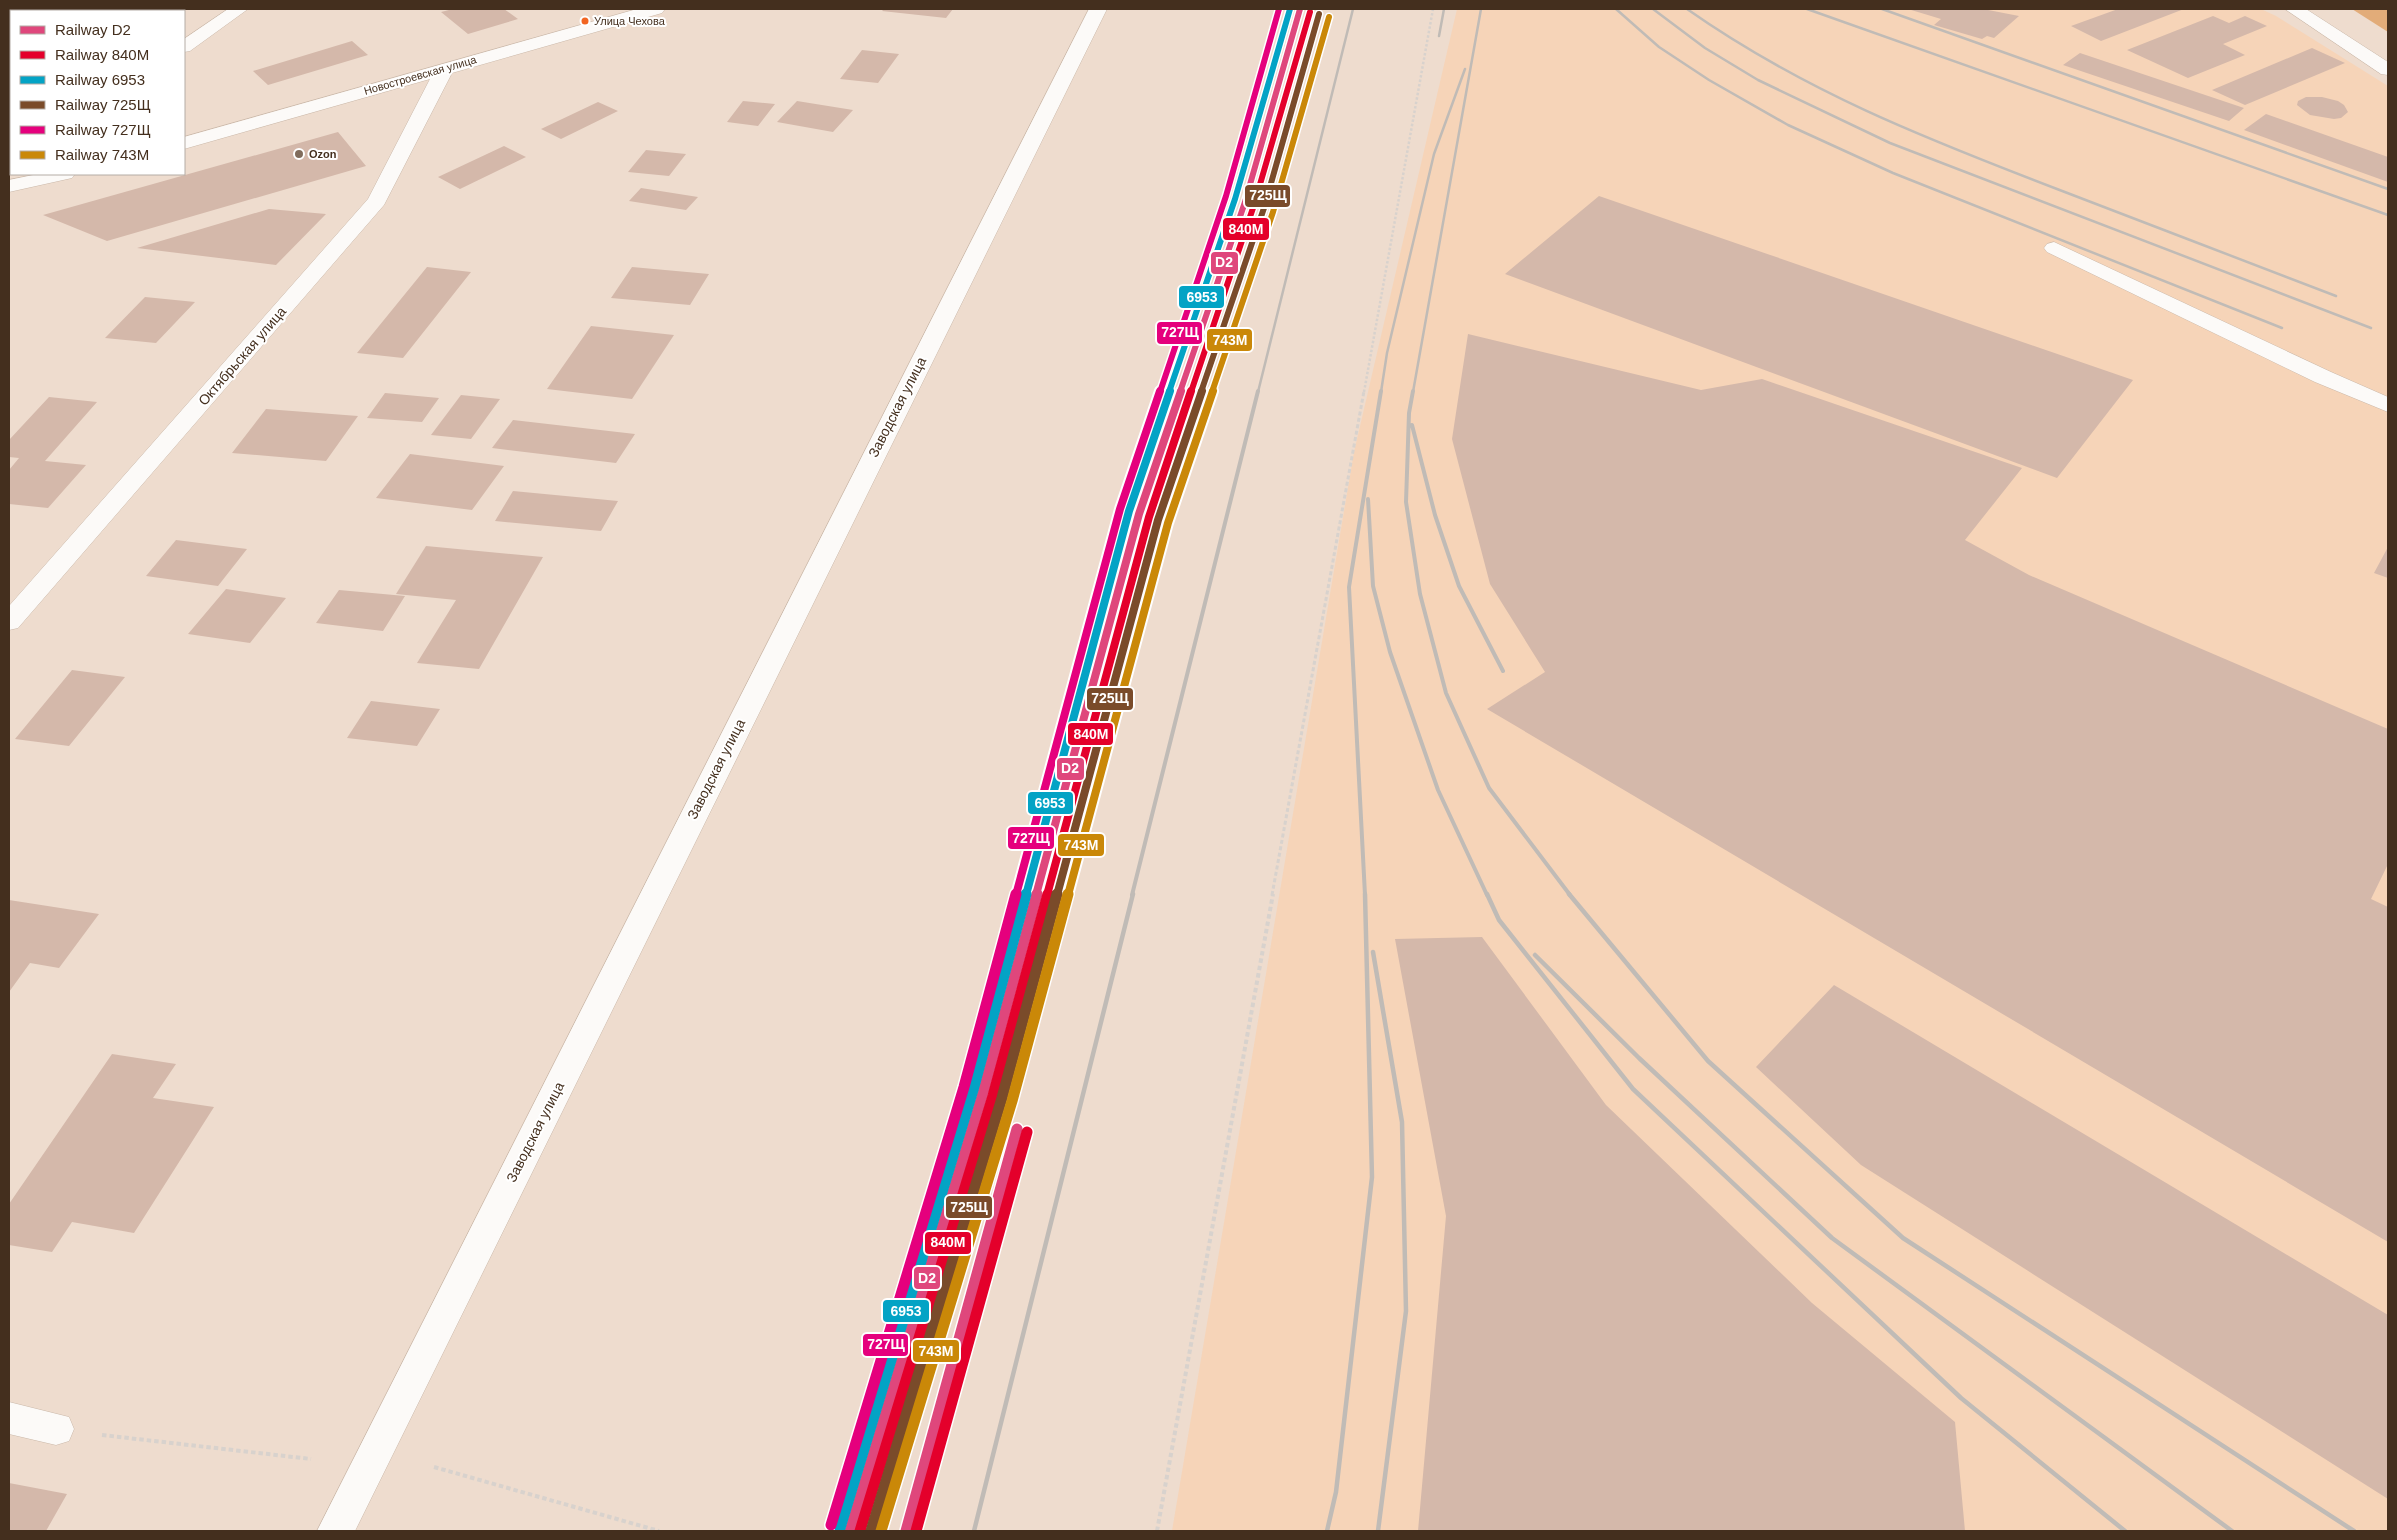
<svg xmlns="http://www.w3.org/2000/svg" width="2397" height="1540" viewBox="0 0 2397 1540" font-family="Arial,sans-serif">
<rect width="100%" height="100%" fill="#eedcce"/>
<path fill="#f6d4b8" d="M1457,9H2261L2276,16L2388,86V1531H1172L1354,452Z"/>
<path fill="#e2ac79" d="M2352,9H2388V32Z"/>
<path fill="#d4b8aa" d="M453,9H504L518,19L468,34L441,12Z
M884,9H953L946,18L882,11Z
M1908,9H1983L2019,16L1994,38L1987,36L1982,39L1934,25L1941,19Z
M2118,9H2184L2101,41L2071,26Z
M2213,16L2229,23L2245,16L2267,26L2223,44L2245,55L2188,78L2127,50Z
M352,41L368,55L268,85L253,71Z
M2312,48L2345,63L2245,105L2212,90Z
M862,50L899,54L878,83L840,79Z
M2080,53L2244,108L2229,121L2063,65Z
M2306,97H2322L2338,101L2344,105L2348,112L2341,118L2334,119L2310,115L2297,105L2298,101Z
M743,101L775,104L758,126L727,122Z
M797,101L853,110L833,132L777,122Z
M598,102L618,111L561,139L541,129Z
M2266,114L2388,157V182L2244,130Z
M338,132L366,166L107,241L43,215Z
M504,146L526,157L460,189L438,177Z
M646,150L686,154L669,176L628,172Z
M641,188L698,197L686,210L629,201Z
M1599,196L2133,380L2057,478L1505,274Z
M269,209L326,214L276,265L137,248Z
M427,267L471,272L403,358L357,353Z
M632,267L709,274L690,305L611,298Z
M145,297L195,302L156,343L105,338Z
M591,326L674,335L632,399L547,389Z
M1468,334L1701,390L1762,379L2022,468L1965,540L2029,575L2388,729V864L2371,899L2388,907V1242L1487,709L1545,672L1490,584L1452,439Z
M385,393L439,398L422,422L367,418Z
M461,395L500,399L471,439L431,435Z
M49,397L97,402L45,461L86,465L48,508L9,504V470L19,458L9,457V440Z
M266,409L358,416L326,461L232,453Z
M513,420L635,434L616,463L492,448Z
M410,454L504,466L472,510L376,498Z
M513,491L618,501L601,531L495,521Z
M176,540L247,549L218,586L146,576Z
M426,546L543,557L479,669L417,663L456,600L396,594Z
M2388,547V578L2374,573Z
M226,589L286,598L250,643L188,634Z
M339,590L405,596L383,631L316,623Z
M72,670L125,677L69,746L15,739Z
M371,701L440,709L417,746L347,738Z
M9,900L99,914L59,968L30,963L9,992Z
M1482,937L1606,1105L1812,1303L1955,1422L1965,1531H1418L1446,1216L1395,939Z
M1834,985L2388,1315V1499L1861,1165L1756,1067Z
M112,1054L176,1064L153,1098L214,1107L134,1233L72,1222L52,1252L9,1245V1204Z
M9,1483L67,1494L46,1531H9Z"/>
<g fill="none" stroke-linecap="round" stroke-linejoin="round">
<g stroke="#cab8a9" stroke-width="1">
<path id="minor" d="M228,9H248L190,51L184,52V39Z
M637,9H665L662,13L452,73L384,205L18,628L9,630V606L368,199L430,79L184,149V137Z
M1089,9H1107L355,1531H317Z
M38,174H75L72,178L9,192V180Z
M2054,242L2331,372L2388,397V412L2315,382L2047,252L2044,248L2047,244Z
M9,1402L69,1417L74,1429L69,1441L56,1445L9,1434Z"/>
</g>
<g stroke="#cab8a9" stroke-width="1">
<path id="major" d="M2285,9H2306L2388,62V75L2381,74Z"/>
</g>
<path stroke="#d8d2cd" stroke-width="2.5" stroke-dasharray="2.5 2" stroke-linecap="butt" d="M1364,392L1433,9"/>
<path stroke="#d8d2cd" stroke-width="3" stroke-dasharray="4 2.5" stroke-linecap="butt" d="M1272,895L1364,391"/>
<path stroke="#d8d2cd" stroke-width="4" stroke-dasharray="4.5 3" stroke-linecap="butt" d="M102,1435L311,1459
M434,1467L659,1531
M1157,1531L1273,894"/>
<use href="#minor" fill="#fcfaf8" fill-rule="evenodd"/>
<use href="#major" fill="#fcfaf8" fill-rule="evenodd"/>
<path stroke="#c0bbb6" stroke-width="2.5" d="M1616,9L1659,47L1709,80L1788,125L1893,173L2282,328
M1653,9L1705,48L1758,80L1890,143L2371,328
M1687,9C1804,91 1924,138 2057,189C2150,225 2243,260 2336,296
M1807,9L2388,215
M1882,9L2388,189
M1439,36L1444,9
M1258,392L1353,9
M1381,392L1387,353L1434,154L1465,69
M1413,392L1481,9"/>
<path stroke="#c0bbb6" stroke-width="4" d="M1413,391L1409,413L1406,502L1420,594L1446,693L1489,788L1570,895
M1412,425L1435,515L1459,586L1503,671
M1368,499L1373,586L1390,652L1438,790L1487,895
M1132,895L1258,391
M1365,895L1349,587L1381,391"/>
<path stroke="#c0bbb6" stroke-width="4.5" d="M1487,894L1499,920L1633,1089L1961,1398L2125,1531
M1569,894L1708,1061L1903,1238L2354,1531
M1373,952L1402,1122L1406,1311L1378,1531
M1535,955L1639,1058L1832,1238L2232,1531
M974,1531L1133,894
M1327,1531L1336,1492L1372,1177L1365,894"/>
<g stroke="#fff" stroke-width="9">
<path id="rail-1-far2" d="M1180,392L1245,202L1300,9"/>
</g>
<g stroke="#fff" stroke-width="12">
<path id="rail-1-far1" d="M1036,895L1139,514L1181,391"/>
</g>
<g stroke="#fff" stroke-width="14">
<path id="rail-1" d="M850,1531L983,1093L1037,894
M906,1531L1017,1129"/>
</g>
<g stroke="#fff" stroke-width="9">
<path id="rail-2-far2" d="M1191,392L1254,205L1310,12"/>
</g>
<g stroke="#fff" stroke-width="12">
<path id="rail-2-far1" d="M1047,895L1149,517L1191,391"/>
</g>
<g stroke="#fff" stroke-width="14">
<path id="rail-2" d="M860,1531L993,1096L1048,894
M916,1531L1027,1132"/>
</g>
<g stroke="#fff" stroke-width="9">
<path id="rail-3-far2" d="M1169,392L1235,199L1290,9"/>
</g>
<g stroke="#fff" stroke-width="12">
<path id="rail-3-far1" d="M1026,895L1129,511L1170,391"/>
</g>
<g stroke="#fff" stroke-width="14">
<path id="rail-3" d="M840,1528L973,1090L1026,894"/>
</g>
<g stroke="#fff" stroke-width="9">
<path id="rail-4-far2" d="M1201,392L1264,208L1319,14"/>
</g>
<g stroke="#fff" stroke-width="12">
<path id="rail-4-far1" d="M1057,895L1158,520L1202,391"/>
</g>
<g stroke="#fff" stroke-width="14">
<path id="rail-4" d="M871,1531L1002,1098L1057,894"/>
</g>
<g stroke="#fff" stroke-width="9">
<path id="rail-5-far2" d="M1160,392L1226,196L1279,9"/>
</g>
<g stroke="#fff" stroke-width="12">
<path id="rail-5-far1" d="M1016,895L1120,509L1160,391"/>
</g>
<g stroke="#fff" stroke-width="14">
<path id="rail-5" d="M831,1525L964,1087L1016,894"/>
</g>
<g stroke="#fff" stroke-width="9">
<path id="rail-6-far2" d="M1212,392L1273,212L1329,17"/>
</g>
<g stroke="#fff" stroke-width="12">
<path id="rail-6-far1" d="M1068,895L1168,523L1213,391"/>
</g>
<g stroke="#fff" stroke-width="14">
<path id="rail-6" d="M881,1531L1012,1101L1068,894"/>
</g>
<use href="#rail-1-far2" stroke="#df477c" stroke-width="6"/>
<use href="#rail-1-far1" stroke="#df477c" stroke-width="8"/>
<use href="#rail-1" stroke="#df477c" stroke-width="11"/>
<use href="#rail-2-far2" stroke="#e4002b" stroke-width="6"/>
<use href="#rail-2-far1" stroke="#e4002b" stroke-width="8"/>
<use href="#rail-2" stroke="#e4002b" stroke-width="11"/>
<use href="#rail-3-far2" stroke="#03a3c5" stroke-width="6"/>
<use href="#rail-3-far1" stroke="#03a3c5" stroke-width="8"/>
<use href="#rail-3" stroke="#03a3c5" stroke-width="11"/>
<use href="#rail-4-far2" stroke="#7a4b2a" stroke-width="6"/>
<use href="#rail-4-far1" stroke="#7a4b2a" stroke-width="8"/>
<use href="#rail-4" stroke="#7a4b2a" stroke-width="11"/>
<use href="#rail-5-far2" stroke="#e5007d" stroke-width="6"/>
<use href="#rail-5-far1" stroke="#e5007d" stroke-width="8"/>
<use href="#rail-5" stroke="#e5007d" stroke-width="11"/>
<use href="#rail-6-far2" stroke="#ca8808" stroke-width="6"/>
<use href="#rail-6-far1" stroke="#ca8808" stroke-width="8"/>
<use href="#rail-6" stroke="#ca8808" stroke-width="11"/>
</g>
<circle fill="#f26522" stroke="#fff" stroke-width="2" cx="585" cy="21" r="4.5"/>
<circle fill="#806c5c" stroke="#fff" stroke-width="2" cx="299" cy="154" r="5"/>
<g text-anchor="middle" stroke-width="4" stroke-linejoin="round" paint-order="stroke">
<g font-size="11" fill="#442f1e" stroke="#fff" text-anchor="start">
<text x="594" y="25">Улица Чехова</text>
</g>
<g font-size="11" fill="#442f1e" stroke="#fff">
<text transform="translate(420 75) rotate(-16)" y="4">Новостроевская улица</text>
</g>
<g font-size="11" font-weight="bold" fill="#442f1e" stroke="#fff" text-anchor="start">
<text x="309" y="158">Ozon</text>
</g>
<g font-size="14" fill="#442f1e" stroke="#fff">
<text transform="translate(242 356) rotate(-49)" y="5">Октябрьская улица</text>
<text transform="translate(897 407) rotate(-63)" y="5">Заводская улица</text>
<text transform="translate(716 769) rotate(-63)" y="5">Заводская улица</text>
<text transform="translate(535 1132) rotate(-63)" y="5">Заводская улица</text>
</g>
</g>
<g stroke="#fff" stroke-width="2">
<rect x="1244" y="184" width="47" height="24" rx="5" fill="#7a4b2a"/>
<rect x="1222" y="217" width="48" height="24" rx="5" fill="#e4002b"/>
<rect x="1210" y="251" width="29" height="24" rx="5" fill="#df477c"/>
<rect x="1178" y="285" width="47" height="24" rx="5" fill="#03a3c5"/>
<rect x="1156" y="321" width="47" height="24" rx="5" fill="#e5007d"/>
<rect x="1206" y="328" width="47" height="24" rx="5" fill="#ca8808"/>
<rect x="1086" y="687" width="48" height="24" rx="5" fill="#7a4b2a"/>
<rect x="1067" y="722" width="47" height="24" rx="5" fill="#e4002b"/>
<rect x="1056" y="757" width="29" height="24" rx="5" fill="#df477c"/>
<rect x="1027" y="791" width="47" height="24" rx="5" fill="#03a3c5"/>
<rect x="1007" y="826" width="48" height="24" rx="5" fill="#e5007d"/>
<rect x="1057" y="833" width="48" height="24" rx="5" fill="#ca8808"/>
<rect x="945" y="1195" width="48" height="24" rx="5" fill="#7a4b2a"/>
<rect x="924" y="1231" width="48" height="24" rx="5" fill="#e4002b"/>
<rect x="913" y="1266" width="28" height="24" rx="5" fill="#df477c"/>
<rect x="882" y="1299" width="48" height="24" rx="5" fill="#03a3c5"/>
<rect x="862" y="1333" width="47" height="24" rx="5" fill="#e5007d"/>
<rect x="912" y="1339" width="48" height="24" rx="5" fill="#ca8808"/>
</g>
<g font-size="14" text-anchor="middle" font-weight="bold" fill="#fff">
<text x="1268" y="200">725Щ</text>
<text x="1246" y="234">840М</text>
<text x="1224" y="267">D2</text>
<text x="1202" y="302">6953</text>
<text x="1180" y="337">727Щ</text>
<text x="1230" y="345">743М</text>
<text x="1110" y="703">725Щ</text>
<text x="1091" y="739">840М</text>
<text x="1070" y="773">D2</text>
<text x="1050" y="808">6953</text>
<text x="1031" y="843">727Щ</text>
<text x="1081" y="850">743М</text>
<text x="969" y="1212">725Щ</text>
<text x="948" y="1247">840М</text>
<text x="927" y="1283">D2</text>
<text x="906" y="1316">6953</text>
<text x="886" y="1349">727Щ</text>
<text x="936" y="1356">743М</text>
</g>
<rect width="2397" height="1540" fill="none" stroke="#442f1e" stroke-width="20"/>
<rect x="10" y="10" width="175" height="165" fill="#ffffff" stroke="#b4aca5"/>
<rect x="20" y="26" width="25" height="8" fill="#df477c" stroke="#b4aca5"/>
<text x="55" y="35" font-size="15" fill="#442f1e">Railway D2</text>
<rect x="20" y="51" width="25" height="8" fill="#e4002b" stroke="#b4aca5"/>
<text x="55" y="60" font-size="15" fill="#442f1e">Railway 840М</text>
<rect x="20" y="76" width="25" height="8" fill="#03a3c5" stroke="#b4aca5"/>
<text x="55" y="85" font-size="15" fill="#442f1e">Railway 6953</text>
<rect x="20" y="101" width="25" height="8" fill="#7a4b2a" stroke="#b4aca5"/>
<text x="55" y="110" font-size="15" fill="#442f1e">Railway 725Щ</text>
<rect x="20" y="126" width="25" height="8" fill="#e5007d" stroke="#b4aca5"/>
<text x="55" y="135" font-size="15" fill="#442f1e">Railway 727Щ</text>
<rect x="20" y="151" width="25" height="8" fill="#ca8808" stroke="#b4aca5"/>
<text x="55" y="160" font-size="15" fill="#442f1e">Railway 743М</text>
</svg>
